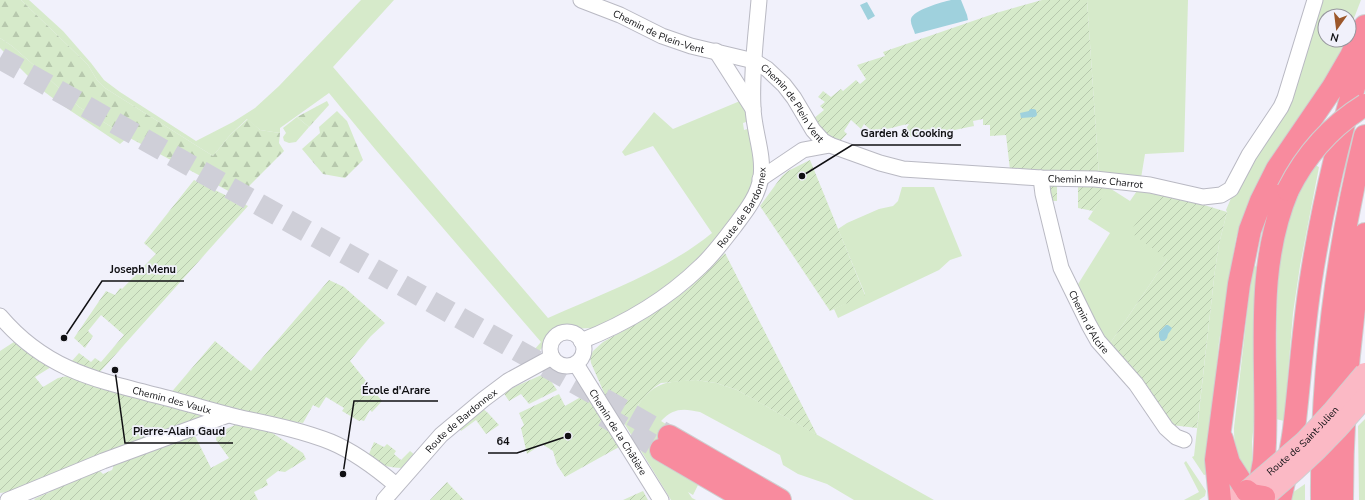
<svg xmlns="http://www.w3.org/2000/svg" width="1365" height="500" viewBox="0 0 1365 500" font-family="'Nunito Sans',sans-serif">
<defs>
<pattern id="forest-firs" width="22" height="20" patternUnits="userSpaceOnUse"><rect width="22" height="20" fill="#d6eaca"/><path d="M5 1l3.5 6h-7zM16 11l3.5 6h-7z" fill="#b7c8ad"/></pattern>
<pattern id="garden-furrows" width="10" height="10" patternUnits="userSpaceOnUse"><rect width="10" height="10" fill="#d6eaca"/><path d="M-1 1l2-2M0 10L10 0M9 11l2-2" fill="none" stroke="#b7c8ad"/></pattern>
</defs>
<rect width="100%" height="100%" fill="#f1f1fb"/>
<path fill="#d6eaca" d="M21,0H29L63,31L91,63L104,80L120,92L196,141L233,122L255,108L279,86L361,0H394L333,67L548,318C604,293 664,272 712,233L653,146L625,156L622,152L654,112L673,129L740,101L749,121L743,123L744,130L751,128C754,151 756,173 749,195L698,262L646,302L594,328L567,329L559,330L550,337L538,353L528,362L527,358L541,342L375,149L329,93L280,128V133L260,130L247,119L230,135L213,156L105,88L97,80L88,65Z
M1087,0H1188L1184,152L1145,154L1141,178L1099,175Z
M1320,0H1361L1349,31V16H1325V40H1345L1333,68L1321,89L1279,146L1267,165L1246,209L1236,238L1230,273L1219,342L1207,464L1208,474L1204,475L1192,457L1194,456L1215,270L1219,244L1227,212L1226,210L1238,182L1252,158Z
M0,38L12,46L44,74L79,107L128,137L120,144L62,105L42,90L0,48Z
M297,117L309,127L296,142L289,143L284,141L283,137L286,133L283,128Z
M1313,164L1319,167L1300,266L1293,313L1284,421L1276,419C1276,391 1277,363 1277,336C1277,301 1277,266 1285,232C1291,208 1302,186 1313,164Z
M902,187H934L962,256L950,260L939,270L838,318L834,309L865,294L838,229L847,223L879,209L893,206L898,201Z
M1108,187L1130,201L1139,188L1158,191L1167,259L1109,345L1075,289L1110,233L1088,219Z
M1253,261L1257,269L1256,311L1254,313V422L1252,442V469L1251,473L1246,471C1237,455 1234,447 1234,428Z
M696,380L716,383L737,390L934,500H854L827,484L798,474L783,465L780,455L700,412C683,408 673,408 661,421L672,428L699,483L693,495L688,492L692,498L696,500H671L624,423C636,416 632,414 639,404C656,380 669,382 696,380Z
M1365,419V500H1359L1358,426Z
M1186,461L1206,491L1205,496L1199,500H1184L1199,492L1184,463Z
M1305,484V500H1290L1292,493Z"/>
<path fill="url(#forest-firs)" d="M0,0H21L88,65L97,80L105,88L213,156L230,135L248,119L260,130L280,133L279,143L284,151L243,192L234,194L128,137L79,107L44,74L12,46L0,38Z
M327,101L329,105L309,127L297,117Z
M337,111L347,121L363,160L345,178L323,174L302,149L320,133L319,127Z"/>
<path fill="url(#garden-furrows)" d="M1042,0H1087L1099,175L1010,170L1006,135L990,136V125H983V119L973,121L974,126C962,128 952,131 940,133V137H907V127L909,124C901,125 893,128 886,129L880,139L864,124L861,129L851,120L844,131L847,134L841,140L845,145L832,140L813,119L824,110L820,106L825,102L818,97L823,91L831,97L841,89L843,91L856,80L860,84L866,79L857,65L885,56L883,52L996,13Z
M810,160L865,295L830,311L760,206L782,176L788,171Z
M194,180L248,206L99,373L71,362L79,353L91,362L95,358L101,362L124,335L101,315L88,331L93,336L85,348L74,338L106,291L115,295L120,288L122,289L156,254L144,243Z
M1058,182L1110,185L1093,211L1078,208V185H1057V201H1050L1049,187Z
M1158,191L1227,212L1219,244L1215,270L1197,428L1171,425L1109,345L1167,259L1130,232Z
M725,253L817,435L737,390L716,383L696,380L661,383L655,387L648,393L638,405L632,418L624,423L605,395L591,363L590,357L593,351L603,342L648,317L688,289Z
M329,280L344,287L385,323L371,336L350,361L382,401L372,412L370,410L364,421L361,420L359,421L342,411L344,408L326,397L319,408L313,405L303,423L271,419L169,395L215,341L251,371Z
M17,340L51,367L35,377L43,387L58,378L72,375L213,414L23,490L0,493V351Z
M546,373L561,376L551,381L557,390L529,404L521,394L509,401L503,392Z
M559,394L565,406L586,394L619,447L565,477L557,465L553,451L542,444L527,454L521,428L524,425L519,413Z
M482,408L488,413L499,425L486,434L476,420L461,431L458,426Z
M242,422L271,432L303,453L306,459L285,472L278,471L266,480L268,485L254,492L258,500H35L34,499L50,492L51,489L98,469L103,474L112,470L115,463L194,434L211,468L229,458L216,440L217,433Z
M374,442L384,447L387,444L396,451L394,454L401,460L410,451L415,455L402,468C390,468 376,465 369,454Z
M447,482L464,500H430Z
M643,491L648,500H623Z"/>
<path fill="#9fd1dd" d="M951,0H961L967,15L968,20L915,34C914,29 910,24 911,19C913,10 942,2 951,0Z
M867,2L875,16L868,20L860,5Z
M1030,109H1034L1036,110L1037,115L1035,117L1021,118L1020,113L1029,111Z
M1166,325H1168L1172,328L1171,330L1168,334L1167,338L1164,341H1161L1159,337V332Z"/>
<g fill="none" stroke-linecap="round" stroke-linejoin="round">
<path stroke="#cfcfd8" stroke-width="22" stroke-dasharray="22 11" stroke-linecap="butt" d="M0,58L669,436
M604,416L661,450"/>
<g stroke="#b9b9c3" stroke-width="17">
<g id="minor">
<path id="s1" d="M581,0L620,15L662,36L691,46L754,61L767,69L784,85L794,98L813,130L823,141L830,145"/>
<path d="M716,51L753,109"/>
<path id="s2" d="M1041,178L1043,194L1061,268L1089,325L1098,341L1136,384L1166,428L1176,437L1184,440"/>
<path id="s3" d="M760,179L803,150L830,145L880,163L903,169L1041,178L1095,179L1150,185L1203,197L1221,195L1231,189L1249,155L1281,107L1285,98L1315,0"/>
<path id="s4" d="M0,316C44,368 92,379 155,395C183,402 210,410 237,417C269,424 301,430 331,442C355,452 376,468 396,485"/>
<circle cx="567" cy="349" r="17"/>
<path id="s5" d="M581,341C625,324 667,299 701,266C713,255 723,241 734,227C745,212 758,197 761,177C764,154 754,132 753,108C751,73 756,36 759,0"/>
<path id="s6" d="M576,364L661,500"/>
<path d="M8,500L103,461L228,415"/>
<path id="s7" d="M384,500L441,435L484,399L508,381L552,357"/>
</g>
</g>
<g stroke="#cfcfd0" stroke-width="22">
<path id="major" d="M1233,500L1247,491"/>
</g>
<g stroke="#cfcfd0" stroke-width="24">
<path id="highway" d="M669,436L780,500
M1222,439L1229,463L1247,491
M661,450L747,500
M1258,493L1264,461L1265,442C1268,357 1254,270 1288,190
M1220,500L1216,460L1239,284L1250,230L1261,201L1277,169L1333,87L1351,56L1365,26
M1280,500C1285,477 1291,453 1294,429C1300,379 1303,329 1311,279C1323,201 1342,125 1365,50
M1322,500C1321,378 1336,254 1365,136
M1342,500C1342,411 1350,322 1365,234"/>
</g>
<use href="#minor" stroke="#fff" stroke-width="15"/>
<use href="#major" stroke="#fbb9c5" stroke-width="20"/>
<use href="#highway" stroke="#f88b9e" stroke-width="22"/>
<g stroke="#cfcfd0" stroke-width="22" stroke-linecap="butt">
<g id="major-bridge">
<path id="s8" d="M1247,491L1305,441L1332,412L1365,373"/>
<path d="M1264,497C1301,467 1335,434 1365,397"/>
</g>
</g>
<g stroke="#cfcfd0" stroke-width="24" stroke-linecap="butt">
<path id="highway-bridge" d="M1288,190C1306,154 1331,126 1365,105
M1247,491L1252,495L1264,497"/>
</g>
<use href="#major-bridge" stroke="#fbb9c5" stroke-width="20"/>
<use href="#highway-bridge" stroke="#f88b9e" stroke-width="22"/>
</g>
<g text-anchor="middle" stroke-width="3.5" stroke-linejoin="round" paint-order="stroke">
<g font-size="10" fill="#101013" stroke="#f1f1fb">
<text dy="4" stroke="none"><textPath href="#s1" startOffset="84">Chemin de Plein-Vent</textPath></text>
<text dy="4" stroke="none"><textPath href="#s1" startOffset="242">Chemin de Plein Vent</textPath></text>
<text dy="4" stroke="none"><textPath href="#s3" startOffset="349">Chemin Marc Charrot</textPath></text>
<text dy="4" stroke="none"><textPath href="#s5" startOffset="215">Route de Bardonnex</textPath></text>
<text dy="4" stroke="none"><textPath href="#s2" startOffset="153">Chemin d'Alcire</textPath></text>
<text dy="4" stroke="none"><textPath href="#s4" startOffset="195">Chemin des Vaulx</textPath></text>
<text dy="4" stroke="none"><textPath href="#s7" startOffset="111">Route de Bardonnex</textPath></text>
<text dy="4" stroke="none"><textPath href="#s6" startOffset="80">Chemin de la Châtière</textPath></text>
<text dy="4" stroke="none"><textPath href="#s8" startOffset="75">Route de Saint-Julien</textPath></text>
</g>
</g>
<path fill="none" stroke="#101013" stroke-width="1.5" d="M802 176L852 145H961M64 338L102 281H184M343 474L354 401H438M115 370L125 443H233M568 436L517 453H488"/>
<g fill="#101013" stroke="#f1f1fb" stroke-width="1.5">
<circle cx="802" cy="176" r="4"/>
<circle cx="64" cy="338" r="4"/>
<circle cx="343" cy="474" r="4"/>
<circle cx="115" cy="370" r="4"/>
<circle cx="568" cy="436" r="4"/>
</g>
<g font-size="11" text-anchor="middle" font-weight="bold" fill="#101013" stroke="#f1f1fb" stroke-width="3.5" stroke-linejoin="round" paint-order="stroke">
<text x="907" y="137">Garden &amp; Cooking</text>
<text x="143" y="273">Joseph Menu</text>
<text x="396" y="394">École d'Arare</text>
<text x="179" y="435">Pierre-Alain Gaud</text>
<text x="503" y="445">64</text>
</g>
<g transform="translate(1337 28) rotate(194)"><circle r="19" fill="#f1f1fb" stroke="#97979e"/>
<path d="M0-3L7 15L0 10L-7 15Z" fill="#9c572a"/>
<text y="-6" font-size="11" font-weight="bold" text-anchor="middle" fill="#101013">N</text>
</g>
</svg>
